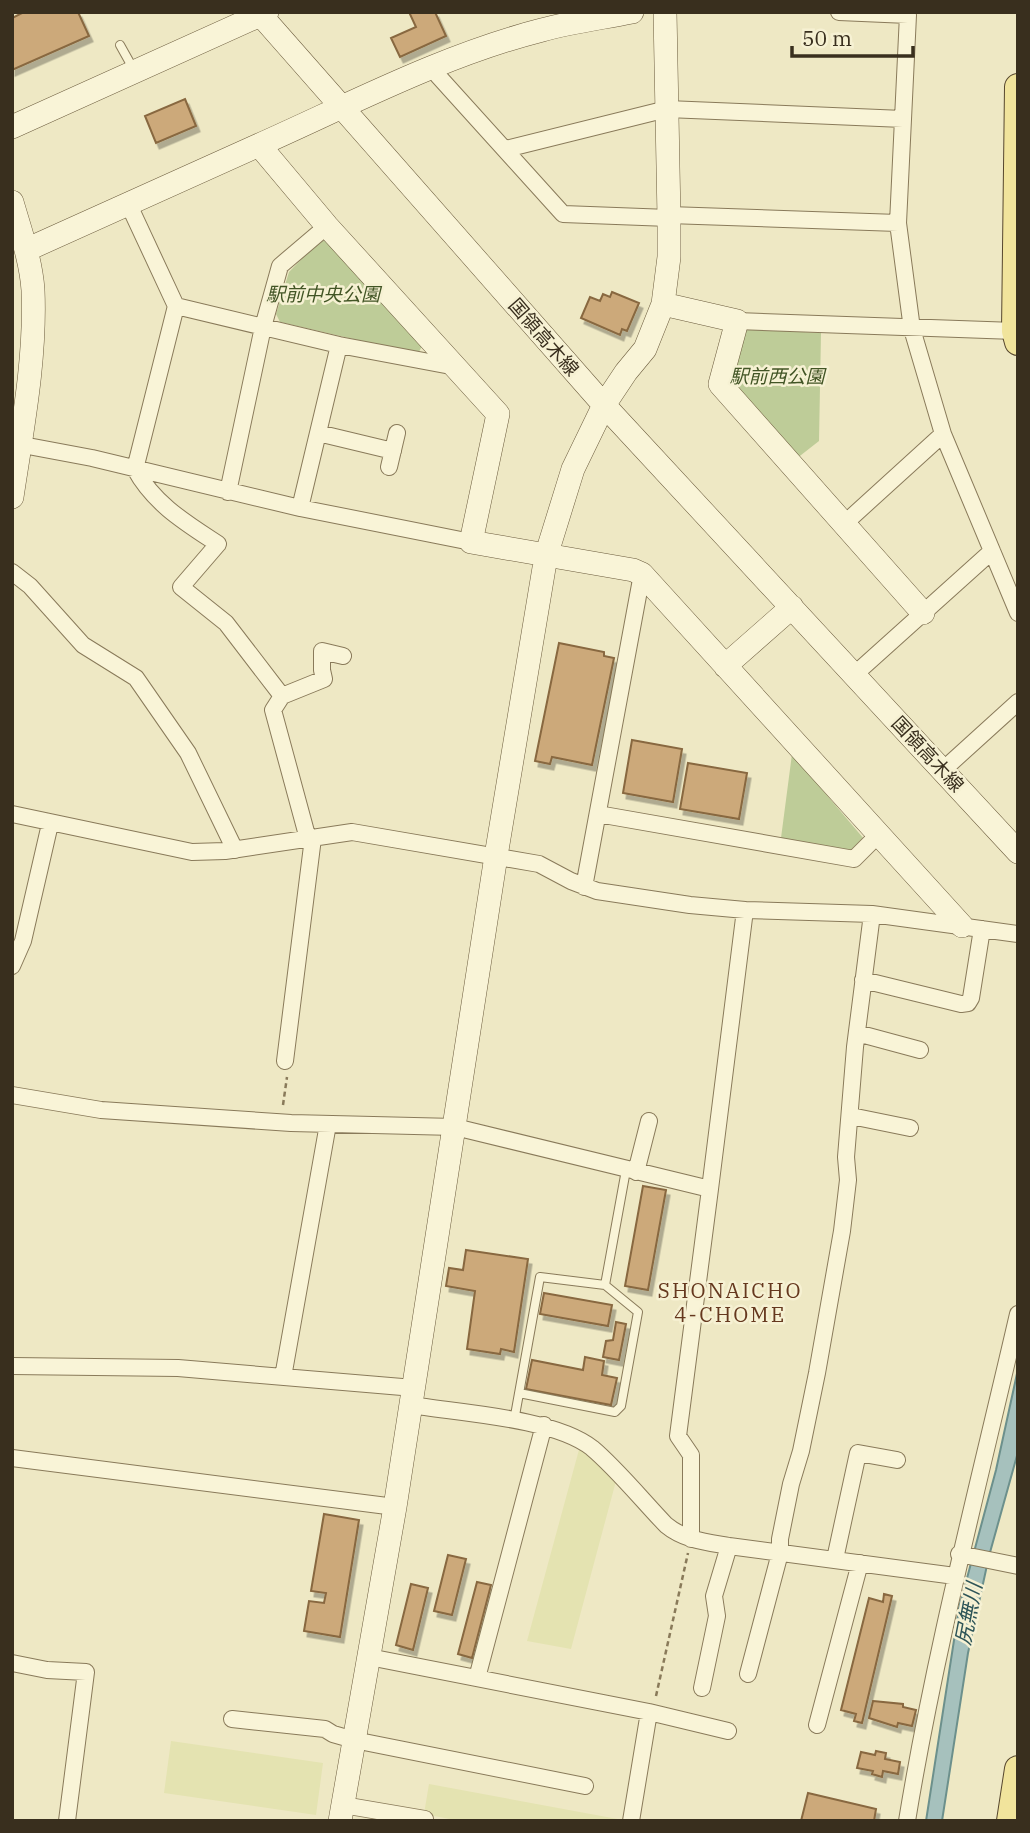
<svg xmlns="http://www.w3.org/2000/svg" width="1030" height="1833" viewBox="0 0 1030 1833" font-family="'IBM Plex Serif','Noto Sans JP',serif">
<defs>
<filter id="shadow"><feDropShadow dx="3.5" dy="5.5" stdDeviation="0" flood-color="#0004"/></filter>
</defs>
<rect width="100%" height="100%" fill="#eee8c4"/>
<path fill="#e4e3b1" d="M580,1446L616,1481L571,1649L527,1641Z
M171,1741L323,1763L316,1815L164,1793Z
M429,1784L623,1820L460,1821L424,1814Z"/>
<path fill="#becc98" d="M320,240L327,241L422,346L418,354L280,322L276,314L289,272Z
M748,329L821,333L819,441L796,459L730,388L741,335Z
M792,754L864,839L855,851L781,838Z"/>
<path fill="#a6c1bd" stroke="#6c908c" stroke-width="2" d="M1018,1369V1452L989,1556L968,1653L942,1821H926L959,1608L996,1470Z"/>
<path fill="#cca97a" stroke="#886840" stroke-width="2" filter="url(#shadow)" d="M24,12H78L89,36L12,70V18Z
M409,12H435L446,36L400,57L391,38L416,27Z
M185,99L196,126L156,143L145,116Z
M612,292L639,303L627,331L622,329L620,335L581,318L590,297L600,301L603,294L610,297Z
M559,643L604,652V656L614,658L592,765L552,757L550,764L535,761Z
M632,740L682,749L673,802L623,793Z
M688,763L747,773L739,819L680,809Z
M643,1186L666,1190L648,1290L625,1286Z
M466,1250L528,1259L514,1352L501,1349L500,1354L467,1349L475,1291L446,1286L449,1268L463,1270Z
M544,1293L612,1305L608,1326L540,1314Z
M616,1322L626,1324L619,1360L603,1357L606,1341L613,1340Z
M585,1357L604,1361L602,1375L617,1378L611,1405L526,1389L532,1360L583,1370Z
M324,1514L359,1520L340,1637L304,1631L309,1601L324,1603L326,1593L311,1591Z
M448,1555L466,1559L452,1615L434,1611Z
M477,1582L491,1585L472,1658L458,1654Z
M411,1584L428,1588L413,1650L396,1645Z
M884,1594L892,1596L862,1723L854,1721L856,1714L841,1710L869,1598L883,1602Z
M873,1701L903,1704V1707L916,1710L912,1726L898,1723L897,1727L869,1718Z
M876,1751L886,1753L885,1759L900,1762L898,1774L883,1771L882,1777L872,1774L873,1771L857,1768L861,1752L875,1755Z
M808,1793L876,1809L874,1821H801Z"/>
<g fill="none" stroke-linecap="round" stroke-linejoin="round">
<g stroke="#897a5a" stroke-width="10">
<path id="lane" d="M120,45L134,70
M519,1393L615,1412L621,1406L638,1312L605,1285
M514,1421L540,1277L605,1285L626,1170"/>
</g>
<g stroke="#897a5a" stroke-width="18">
<path id="street" d="M431,68L563,214L669,218
M506,149L667,109L903,119
M128,203L176,306L135,469C154,504 186,523 218,544L181,587L226,623L282,696
M669,215L898,223L908,15L839,12
M898,223L912,329L943,434L1018,613
M176,306L339,345L456,367
M737,321L1015,331
M318,433L393,451
M12,443L92,458L300,508L471,542
M389,467L397,433
M228,492L263,327L280,266L327,226
M300,508L339,345
M844,524L943,434
M12,572L30,586L83,645L136,678L188,753L235,850
M854,675L992,551
M943,770L1018,702
M12,814L192,852L225,851L352,832L539,864L571,881L597,891L690,905L745,910L872,914L1018,934
M598,814L854,859L880,833
M308,839L273,710L282,696L324,679L322,670V651L343,656
M584,887L642,574
M12,966L23,941L50,824
M863,980L961,1004L968,1003L971,998L982,929
M857,1033L920,1050
M285,1061L313,838
M12,1095L101,1110L291,1123L455,1127L710,1189L678,1436L691,1455V1539
M851,1116L910,1128
M636,1172L649,1121
M710,1189L745,910
M12,1366L178,1368L414,1388
M283,1377L328,1124
M411,1405C460,1413 554,1418 592,1448C616,1468 643,1501 666,1525C684,1540 706,1542 729,1546L955,1576
M12,1458L395,1507
M959,1554L1018,1566
M835,1559L858,1453L897,1460
M369,1657L649,1712L631,1821
M12,1663L47,1670L86,1672L67,1821
M748,1674L780,1553V1539L791,1484L801,1451L817,1373L842,1231L848,1180L846,1157L855,1047L872,914
M477,1678L544,1425
M702,1688L717,1616L714,1596L729,1546
M649,1712L728,1731
M232,1719L325,1729L333,1734L354,1740L585,1786
M817,1725L860,1563
M343,1805L425,1819
M907,1821C935,1650 979,1483 1018,1314"/>
</g>
<g stroke="#6b5b3d" stroke-width="24">
<path id="secondary" d="M258,12L604,405L1018,852
M12,127L267,12
M259,145C351,104 444,55 542,30C571,22 602,18 632,12
M12,202C20,230 31,260 33,290C36,359 22,430 12,497
M26,250L259,145L327,226L498,414L471,542L633,570L642,574L962,926
M663,304L737,321L720,384L923,613
M725,666L792,607
M340,1821L395,1507L496,856L546,556L573,469L604,405L626,372L645,349L663,304L669,257V218L665,12"/>
</g>
<g stroke="#57472e" stroke-width="28">
<path id="primary" d="M1018,87L1015,331L1018,342
M1010,1821L1018,1769"/>
</g>
<path stroke="#897a5a" stroke-width="2.5" stroke-dasharray="5 3.5" stroke-linecap="butt" d="M283,1105L287,1077
M656,1696L688,1553"/>
<use href="#lane" stroke="#f9f4d7" stroke-width="8"/>
<use href="#street" stroke="#f9f4d7" stroke-width="16"/>
<use href="#secondary" stroke="#f9f4d7" stroke-width="23"/>
<use href="#primary" stroke="#f1e49c" stroke-width="26"/>
</g>
<g text-anchor="middle" stroke-width="5" stroke-linejoin="round" paint-order="stroke">
<g font-size="19" font-style="italic" fill="#425525" stroke="#f6f1d3">
<text x="323" y="301">駅前中央公園</text>
<text x="777" y="383">駅前西公園</text>
</g>
<g font-size="19" fill="#392f1e" stroke="#f6f1d3">
<text transform="translate(544 337) rotate(49)" y="7">国領高木線</text>
<text transform="translate(928 754) rotate(47)" y="7">国領高木線</text>
</g>
<g font-size="21" letter-spacing="2" fill="#65381e" stroke="#f6f1d3">
<text x="730" y="1298">SHONAICHO<tspan x="730" dy="24">4-CHOME</tspan></text>
</g>
<g font-size="21" font-style="italic" fill="#2e5558" stroke="#f6f1d3">
<text transform="translate(969 1614) rotate(-79)" y="7">尻無川</text>
</g>
</g>
<rect width="1030" height="1833" fill="none" stroke="#392f1e" stroke-width="28"/>
<path d="M792 46v10h121v-10" fill="none" stroke="#392f1e" stroke-width="3.5"/>
<text x="802" y="46" font-size="21" fill="#392f1e" stroke="#f6f1d3" stroke-width="5" paint-order="stroke">50 m</text>
</svg>
